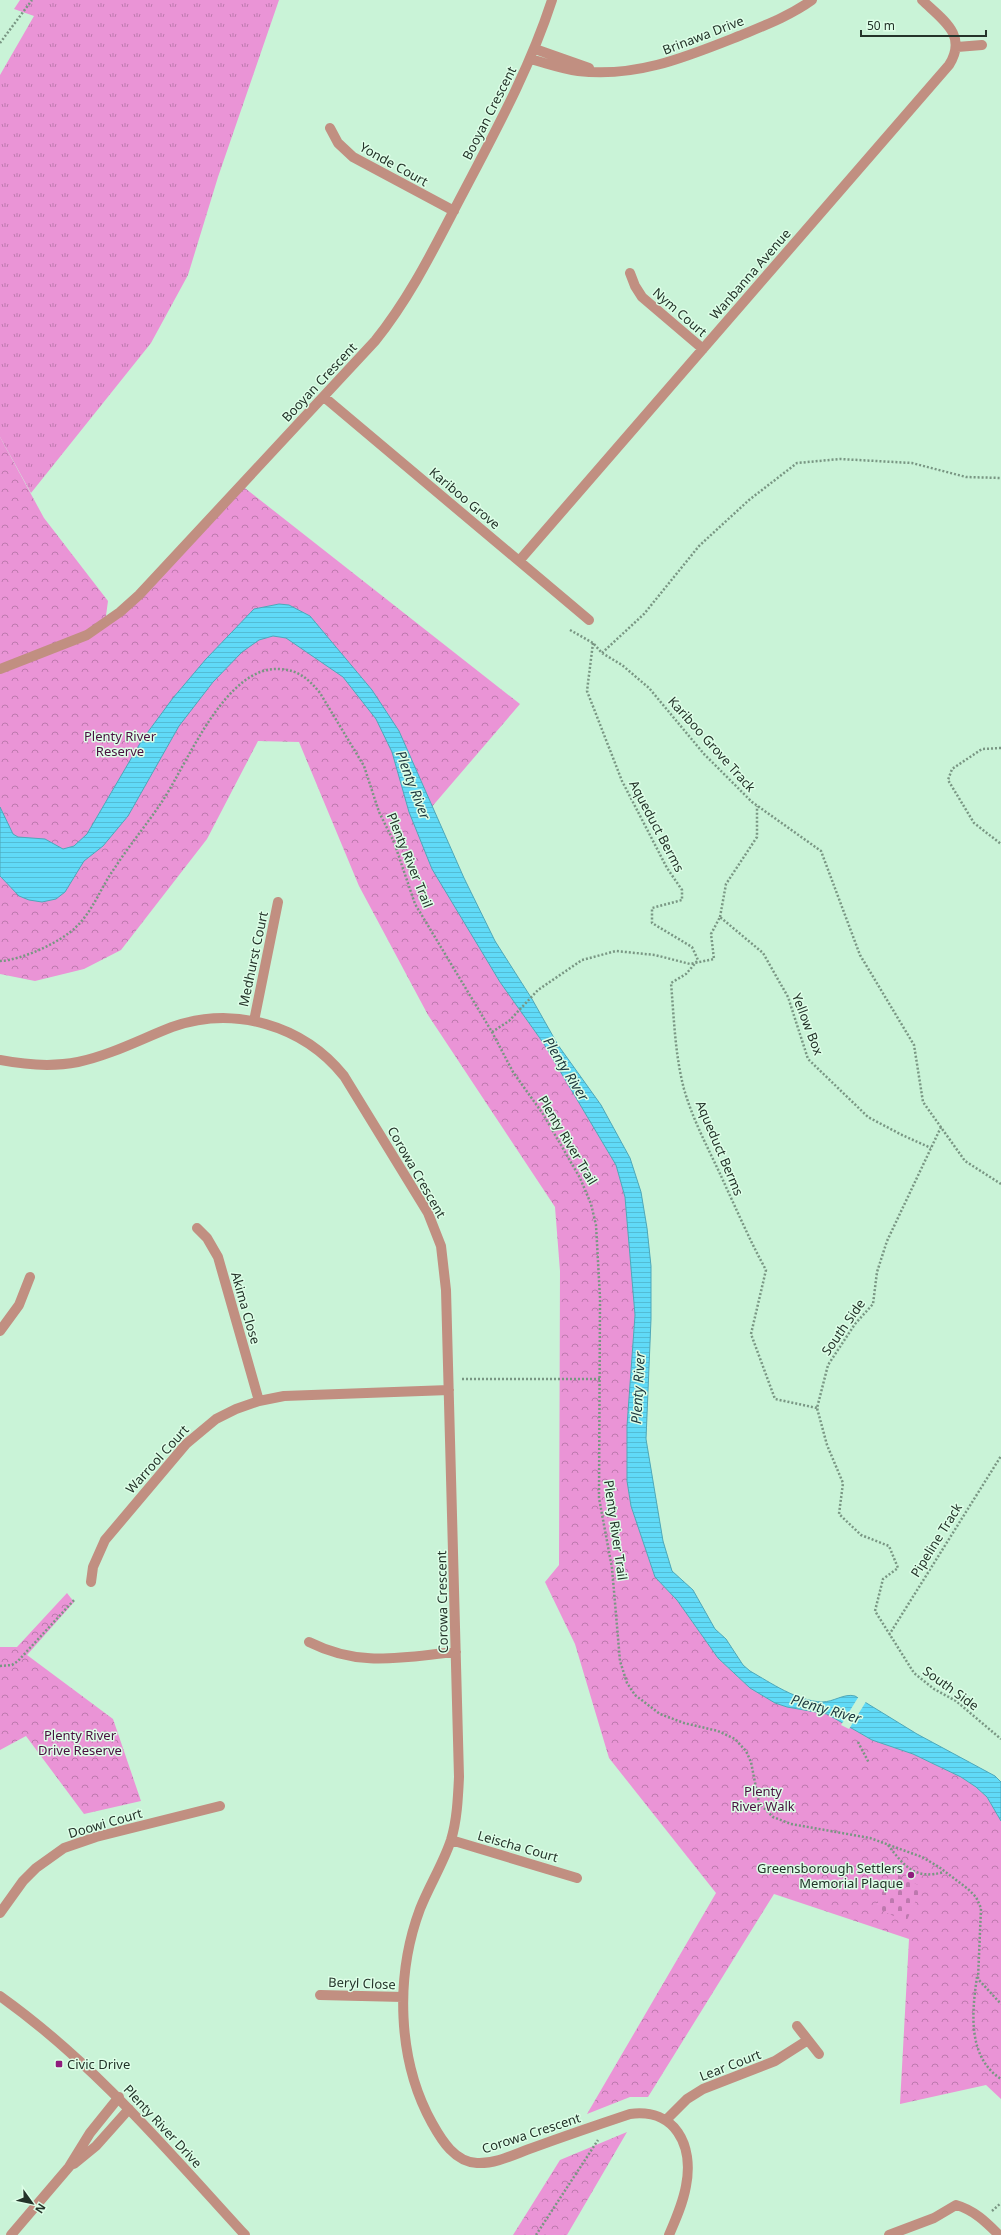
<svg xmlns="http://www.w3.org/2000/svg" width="1001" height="2235" viewBox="0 0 1001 2235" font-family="'Noto Sans',sans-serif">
<defs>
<pattern id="grass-tufts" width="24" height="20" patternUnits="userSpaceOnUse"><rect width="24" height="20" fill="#ea94d6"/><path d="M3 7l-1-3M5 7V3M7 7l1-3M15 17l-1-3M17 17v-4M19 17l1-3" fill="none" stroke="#bd79ae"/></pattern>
<pattern id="forest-crowns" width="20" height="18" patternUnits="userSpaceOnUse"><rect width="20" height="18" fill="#ea94d6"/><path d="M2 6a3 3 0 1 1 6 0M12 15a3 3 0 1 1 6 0" fill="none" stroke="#bd79ae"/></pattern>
<pattern id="cemetery-stones" width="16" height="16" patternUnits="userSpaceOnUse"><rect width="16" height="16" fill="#ea94d6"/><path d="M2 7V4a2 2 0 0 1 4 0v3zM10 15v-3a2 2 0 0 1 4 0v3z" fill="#bd79ae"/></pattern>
<pattern id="water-rules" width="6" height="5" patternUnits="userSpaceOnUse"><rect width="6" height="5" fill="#60daf7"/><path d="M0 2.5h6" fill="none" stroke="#53bcd4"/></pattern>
</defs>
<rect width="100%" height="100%" fill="#c9f3d7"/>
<path fill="url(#grass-tufts)" d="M20,0H279L218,177L188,275L151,343L31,493L0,437V75L34,16L14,9Z"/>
<path fill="url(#forest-crowns)" d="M0,437L44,518L108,601L105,623L241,485L520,704L424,816L469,927L500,982L544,1044L616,1165L625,1197L635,1315L627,1426V1481L631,1506L655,1577L677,1600L718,1658L750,1688L775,1703L787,1707L827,1714L872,1740L913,1754L961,1777L976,1787L987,1797L1001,1821V2099L986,2085L900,2104L909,1939L774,1894L648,2097H630L587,2114L716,1893L609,1758L575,1644L545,1582L559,1565L560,1271L555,1207L428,1015L359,886L299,742L258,741L207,839L121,950L84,969L35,981L0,974Z
M67,1593L74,1602L27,1655L113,1719L141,1801L84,1814L26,1736L0,1750V1647H17Z
M627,2132L567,2235H513L560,2160Z"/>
<path fill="url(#cemetery-stones)" d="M892,1872L922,1887L906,1922L875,1907Z"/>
<path fill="url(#water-rules)" stroke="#4ea8b9" d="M279,604L289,605L310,616L372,690L399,731L464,878L495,941L532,999L558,1045L601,1105L630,1158L641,1192L647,1228L651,1266V1319L646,1439L663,1541L672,1571L693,1590L715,1629L726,1639L743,1665L750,1671C771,1683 797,1701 822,1702C834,1702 844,1693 855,1696L917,1734L995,1776L1001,1782V1821L987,1797L976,1787L961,1777L913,1754L872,1740L827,1714L787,1707L775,1703L750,1688L718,1658L677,1600L655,1577L631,1506L627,1481V1426L635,1315L625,1197L616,1165L544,1044L500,982L432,869L409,812L392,752L376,719L343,677L286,638L273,636L259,640L242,652L213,682L179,726L128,816L103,846L84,861L65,892L56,899L42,902L29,900L19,896L0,876V807L13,834L18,837L45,839L63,849L74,846L87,834L142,740L173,698L206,659L254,609Z"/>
<path fill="#c9f3d7" d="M859,1696L867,1700L849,1729L841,1725Z"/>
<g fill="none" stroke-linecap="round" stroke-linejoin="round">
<path stroke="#799683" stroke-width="2.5" stroke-dasharray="2 2" stroke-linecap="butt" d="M0,43L32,0
M570,630L593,643L602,653L622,665L649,688L704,754L752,802L821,851L860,955L914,1045L923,1102L965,1161L1001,1184
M593,643L587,691L622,781L667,868L682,890V900L652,908V923L692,947L698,960L686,974L671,983C674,1018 675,1055 684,1089C694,1124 712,1155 726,1187C739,1215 751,1243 766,1270L751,1334L775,1399L817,1408
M602,653L644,614L699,546L749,500L797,463L840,459L912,463L966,477L1001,478
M1001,748L982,749L952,769L948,780L974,823L1001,844
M720,917L726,884L757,837V806
M0,961C22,960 61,942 76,927C93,911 101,887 114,869C130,844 149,822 165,797C189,759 227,665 280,669C298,670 309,679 320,693L364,766L379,812L394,842L415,904L492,1032L513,1072L543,1114L580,1178L591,1204L596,1225L600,1298L599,1498L612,1568L620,1661L627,1683L635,1695L660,1714L684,1723L718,1731L735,1739L746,1751L751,1762L759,1803L773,1817L791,1824L870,1838L922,1857L939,1867L968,1889L976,1897L981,1908L978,1979L1001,2004
M492,1032L509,1021L538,990L582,960L616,951L655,955L690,964L714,959L711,934L720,917L763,953L788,997L808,1059L868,1117L902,1135L931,1148
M941,1127L887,1241L877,1272L873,1304L855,1324L828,1365L817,1408L827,1445L843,1483L839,1514L861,1535L889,1546L898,1568L883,1579L875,1611L914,1673L934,1689L956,1701L1001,1739
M462,1379H600
M889,1635L1001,1456
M0,1666L12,1665L18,1661L75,1599
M858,1742L869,1763
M888,1845C905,1867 915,1880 944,1872
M977,1977C972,2011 967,2057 1001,2079
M992,2211L1001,2203
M536,2235L598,2140"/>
<path stroke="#c18f81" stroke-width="10" d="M957,47L982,45
M535,49L589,68
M530,59C546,63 562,69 578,71C636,78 686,57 739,36C763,26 790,16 812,0
M330,128L338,143L353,157L454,211
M630,273L635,286L642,297L703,349
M324,397L589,620
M519,561L949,65C968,35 943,20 922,0
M0,669L87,635L120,612L139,595L375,341C412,295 436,244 463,193C496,130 530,68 552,0
M254,1021L278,902
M0,1060C26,1065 53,1067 78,1062C111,1055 141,1039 172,1027C234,1005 303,1025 344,1076L428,1213L441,1246L446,1290L459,1777C458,1798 457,1820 451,1840C443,1864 429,1886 420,1909C395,1976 397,2060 432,2123C442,2141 455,2162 477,2163C496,2164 515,2154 532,2148C565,2136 597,2125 630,2114C675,2108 694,2145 686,2186C683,2203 676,2219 669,2235
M197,1228L207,1238L218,1257L259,1401
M0,1331L19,1305L30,1277
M91,1582L93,1567L105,1540L186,1444L216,1419L236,1409L259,1401L284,1396L449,1390
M309,1642C361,1668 402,1657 456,1652
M451,1840L577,1878
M0,1913L23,1881L36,1868L64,1848L96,1837L220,1806
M320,1995L403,1997
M797,2026L819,2054
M666,2120L687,2099L703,2089L775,2061L808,2040
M889,2235L934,2218L956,2205C974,2210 986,2222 999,2235"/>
<path stroke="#c18f81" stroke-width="10" d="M0,1996C94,2063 168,2151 245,2235
M74,2164L96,2146L129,2109
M11,2235L69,2167L90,2133L119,2097"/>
</g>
<g fill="#8f1c7c" stroke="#ddfee7" stroke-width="1.5">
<circle cx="911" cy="1875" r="4"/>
<rect x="55" y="2060" width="8" height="8" rx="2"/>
</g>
<g text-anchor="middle" stroke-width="3" stroke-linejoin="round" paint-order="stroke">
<g font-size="13" fill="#233329" stroke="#ddfee7">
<text transform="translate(703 35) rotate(-21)" y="5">Brinawa Drive</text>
<text transform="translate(489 113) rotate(-63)" y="5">Booyan Crescent</text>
<text transform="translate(394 164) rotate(29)" y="5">Yonde Court</text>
<text transform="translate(750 274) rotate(-49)" y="5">Wanbanna Avenue</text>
<text transform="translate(680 312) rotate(41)" y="5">Nym Court</text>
<text transform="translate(319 382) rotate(-47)" y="5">Booyan Crescent</text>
<text transform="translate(465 498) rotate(40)" y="5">Kariboo Grove</text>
<text transform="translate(712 744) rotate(48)" y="5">Kariboo Grove Track</text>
<text transform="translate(657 826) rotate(62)" y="5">Aqueduct Berms</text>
<text transform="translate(410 860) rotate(68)" y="5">Plenty River Trail</text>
<text transform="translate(253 959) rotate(-78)" y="5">Medhurst Court</text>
<text transform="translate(808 1024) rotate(69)" y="5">Yellow Box</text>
<text transform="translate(568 1140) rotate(59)" y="5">Plenty River Trail</text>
<text transform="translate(720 1148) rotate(67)" y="5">Aqueduct Berms</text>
<text transform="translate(417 1172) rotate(60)" y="5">Corowa Crescent</text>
<text transform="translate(246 1308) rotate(74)" y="5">Akima Close</text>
<text transform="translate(843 1327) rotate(-55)" y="5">South Side</text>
<text transform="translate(157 1459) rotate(-48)" y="5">Warrool Court</text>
<text transform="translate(616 1530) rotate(82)" y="5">Plenty River Trail</text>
<text transform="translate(936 1540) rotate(-58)" y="5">Pipeline Track</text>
<text transform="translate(442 1602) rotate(-91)" y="5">Corowa Crescent</text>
<text transform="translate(951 1688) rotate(36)" y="5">South Side</text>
<text transform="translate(105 1823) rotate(-16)" y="5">Doowi Court</text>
<text transform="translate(518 1846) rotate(16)" y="5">Leischa Court</text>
<text transform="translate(362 1983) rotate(2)" y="5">Beryl Close</text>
<text transform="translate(730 2065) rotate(-21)" y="5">Lear Court</text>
<text transform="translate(163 2126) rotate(47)" y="5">Plenty River Drive</text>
<text transform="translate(531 2133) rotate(-18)" y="5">Corowa Crescent</text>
</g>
<g font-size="13" fill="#480f3f" stroke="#ddfee7">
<text x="120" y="741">Plenty River<tspan x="120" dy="15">Reserve</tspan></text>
<text x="80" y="1740">Plenty River<tspan x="80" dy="15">Drive Reserve</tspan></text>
<text x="763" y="1796">Plenty<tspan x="763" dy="15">River Walk</tspan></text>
</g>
<g font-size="13" fill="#233329" stroke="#ddfee7" text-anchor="end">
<text x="903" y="1873">Greensborough Settlers<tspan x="903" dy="15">Memorial Plaque</tspan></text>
<text x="67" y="2069" text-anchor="start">Civic Drive</text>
</g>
<g font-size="14" font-style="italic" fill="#1d383f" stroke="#ddfee7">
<text transform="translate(413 785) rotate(69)" y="5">Plenty River</text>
<text transform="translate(566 1069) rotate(58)" y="5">Plenty River</text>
<text transform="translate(638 1388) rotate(-87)" y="5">Plenty River</text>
<text transform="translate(826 1709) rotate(16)" y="5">Plenty River</text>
</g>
</g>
<g transform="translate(32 2203) rotate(123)" stroke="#ddfee7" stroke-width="3" paint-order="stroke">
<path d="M0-3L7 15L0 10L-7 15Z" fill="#233329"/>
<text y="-6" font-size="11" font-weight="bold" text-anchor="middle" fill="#233329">N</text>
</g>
<path d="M861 30v6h125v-6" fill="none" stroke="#233329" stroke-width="2"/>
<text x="867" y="30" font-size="12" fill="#233329" stroke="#ddfee7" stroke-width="3" paint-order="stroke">50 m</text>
</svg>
